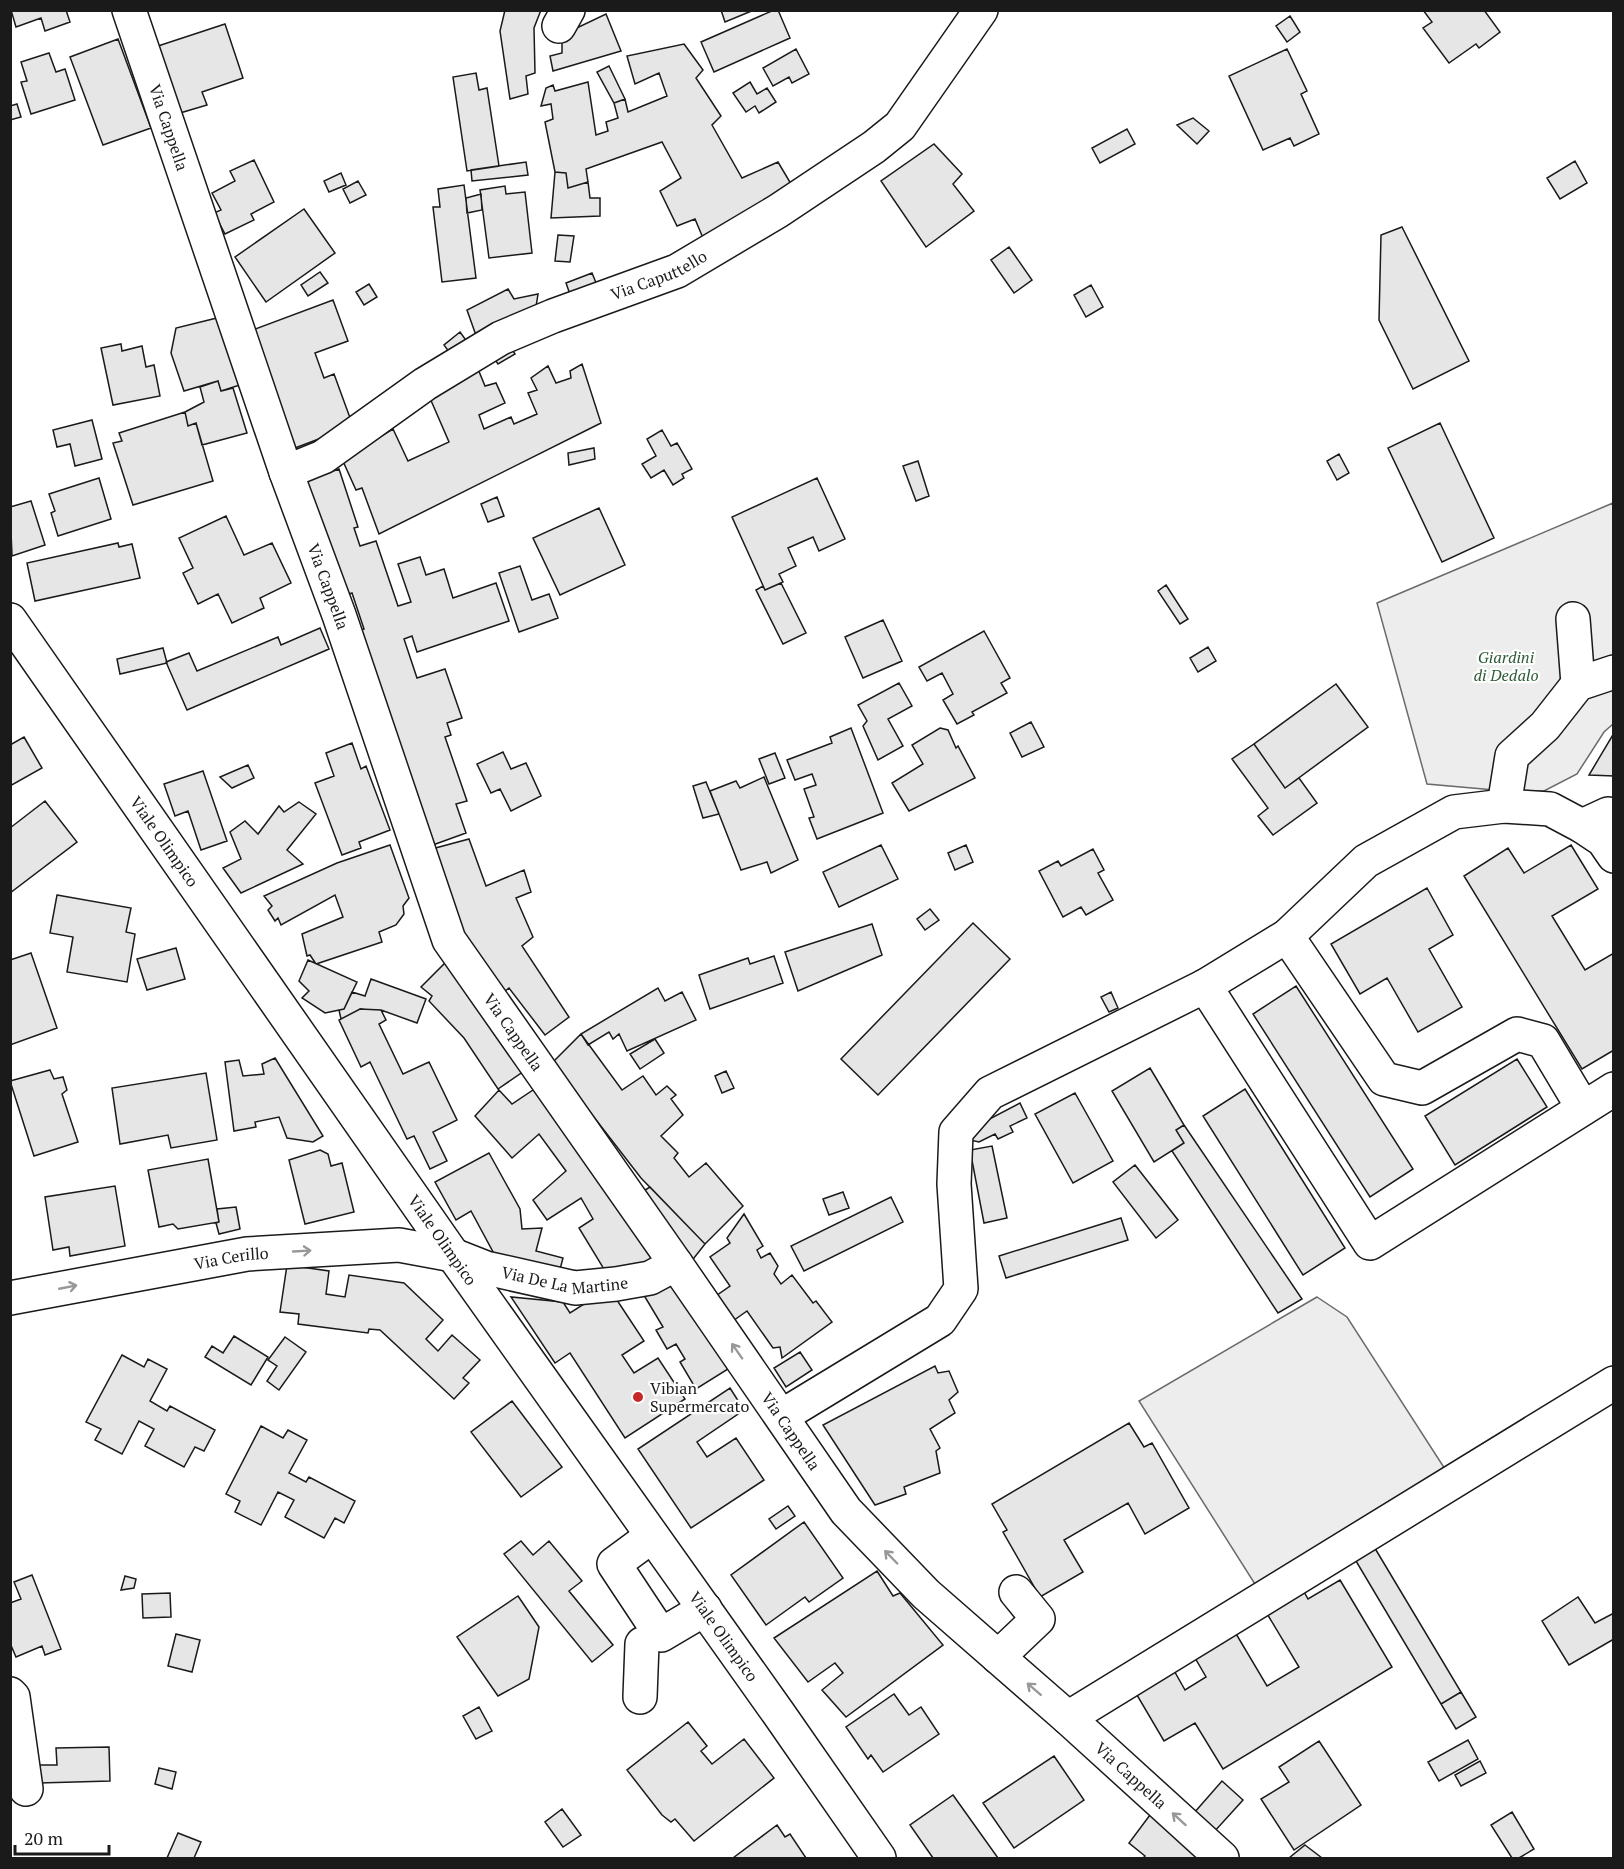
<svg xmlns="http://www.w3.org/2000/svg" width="1624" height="1869" viewBox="0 0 1624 1869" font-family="'PT Serif',serif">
<rect width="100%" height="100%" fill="#fff"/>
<path fill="#ededed" stroke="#6a6a6a" stroke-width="1.5" d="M1613,503V724L1604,732L1577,774L1544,791H1506L1427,784L1377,603Z
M1317,1297L1347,1317L1454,1483L1260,1592L1139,1401Z"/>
<path fill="#e6e6e6" stroke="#1a1a1a" stroke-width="1.5" d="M11,10H66L70,22L45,31L41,18L16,27Z
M505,10H541L534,28L535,73L526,76L528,94L510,99L500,31Z
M721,10H754L725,22Z
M774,10H778L790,38L714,72L701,42Z
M1423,10H1484L1500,32L1479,48L1476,44L1449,63L1423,28L1432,22Z
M606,14L621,51L553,71L550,56L562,53V35Z
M1290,16L1300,32L1287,42L1276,26Z
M225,24L243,78L202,92L207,105L180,113L158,46Z
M118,39L151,128L103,145L70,57Z
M684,44L703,70L696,78L721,116L712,125L742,178L778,162L794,189L703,238L695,219L677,226L660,191L681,178L662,142L586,169L588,182L568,188L566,173L555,172L545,122L553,119L551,104L541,106L546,88L553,85L555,91L588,82L596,135L608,131L606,122L618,118L614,103L625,99L628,112L667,96L659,73L635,84L627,56Z
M796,49L809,74L792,83L789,77L773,86L763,68Z
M1287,49L1307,91L1301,94L1319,134L1294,146L1290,138L1263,150L1229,76Z
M49,53L56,72L65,69L75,100L31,114L21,82L27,81L21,62Z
M609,66L625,99L614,103L597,72Z
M476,73L479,90L487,88L499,166L467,171L453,77Z
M750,82L757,94L767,88L776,102L759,113L755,106L746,112L733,93Z
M17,104L21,117L10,120V106Z
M1193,118L1209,131L1197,144L1177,125Z
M1127,129L1135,144L1100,163L1092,148Z
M934,144L962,174L953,184L974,211L926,247L881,181Z
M254,160L274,202L251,214L254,220L225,234L214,213L221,210L212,193L235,181L230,171Z
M1575,161L1587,183L1560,199L1547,178Z
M526,162L528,175L472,181L471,170Z
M555,172L566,173L568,188L588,182L590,198H600V216L551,218Z
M341,173L346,185L329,192L324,181Z
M358,181L366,195L350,203L343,189Z
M464,185L476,278L442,282L433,207H440L438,189Z
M505,186L506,194L525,192L532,253L489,258L480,190Z
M481,194L482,210L467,213L466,198Z
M304,209L335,253L266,302L235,257Z
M1402,227L1469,361L1413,389L1379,320L1381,235Z
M558,235L574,236L570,262L555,261Z
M1009,247L1032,280L1014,293L991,260Z
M320,272L328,283L308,296L301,285Z
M592,273L599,290L572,300L566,283Z
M369,284L377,297L364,305L356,292Z
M1091,285L1103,307L1086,317L1074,295Z
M508,289L514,299L538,294L535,313L478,341L467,310Z
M333,300L348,341L315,353L324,378L334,374L353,426L295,448L250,331Z
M221,317L243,384L221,391L218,381L184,391L171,353L176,328Z
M460,332L468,343L452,356L444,345Z
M121,344L122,351L142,346L146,367L154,365L160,396L113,405L101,348Z
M509,344L515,354L498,364L492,355Z
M582,364L601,423L379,534L362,488L356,490L342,459L393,429L408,461L449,442L426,389L478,369L485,386L496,383L505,403L479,415L484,429L511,417L514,424L537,414L528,393L537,390L531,378L548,366L556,383L571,378L570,371Z
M218,381L221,391L233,388L247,433L202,445L196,423L188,426L185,412L204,402L200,387Z
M185,412L188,426L196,423L213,481L133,505L113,443L122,441L119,433Z
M92,420L102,459L75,466L70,444L57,447L53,430Z
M1440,423L1494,538L1442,562L1388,448Z
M662,430L671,446L677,443L692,469L682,474L684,478L673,485L664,470L651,478L642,464L656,456L647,439Z
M594,448L595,459L569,465L568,453Z
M1339,454L1349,473L1337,480L1327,461Z
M918,461L929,496L916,501L903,466Z
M339,469L358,527L354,528L360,546L376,541L398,606L411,602L398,564L420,557L426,575L444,569L453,598L496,583L509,621L417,652L412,636L404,639L417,678L445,669L462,718L447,723L451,735L445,737L467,801L456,804L466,833L430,846L357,631L364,629L352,593L343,596L305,481Z
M99,478L111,519L58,536L51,513L55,511L49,494Z
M817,478L845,539L819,551L813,537L788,548L796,566L779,574L783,582L765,590L732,517Z
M497,497L504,516L488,522L481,504Z
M31,501L45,545L12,556L10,507Z
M599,508L625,565L560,595L533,538Z
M226,516L244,555L272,543L291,583L260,598L264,608L232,623L218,594L198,604L183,573L193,568L179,538Z
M118,543L119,547L132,544L140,578L35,601L27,563Z
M520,566L532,600L549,594L558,618L519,632L499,573Z
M781,583L806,633L783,644L756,590L763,586L765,590Z
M1166,585L1188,619L1180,624L1158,591Z
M883,620L902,661L863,678L845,637Z
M320,628L329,649L187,710L166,662L189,653L197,671L278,637L281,645Z
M984,631L1010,678L1001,683L1007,693L972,712L974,715L957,724L943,700L953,694L942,673L927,681L919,667Z
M1208,647L1216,661L1198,672L1190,658Z
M163,648L167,663L120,674L117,659Z
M899,683L912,706L888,719L903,746L878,760L863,726L867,721L858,705Z
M1336,684L1368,727L1285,788L1254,744Z
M1031,722L1044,747L1022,757L1010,733Z
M851,728L883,813L817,839L809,818L814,817L804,789L816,785L812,774L795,780L787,760L832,743L830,737Z
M940,728L948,730L956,748L958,746L975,778L909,811L892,783L923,764L912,745Z
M1614,733V776L1589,775Z
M24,737L42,768L10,786V745Z
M352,743L361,769L366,766L390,830L359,842L361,848L342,855L315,783L334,776L326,753Z
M1254,744L1285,788L1299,778L1317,803L1273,835L1258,816L1268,808L1232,759Z
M503,752L511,769L526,763L541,796L511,811L500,789L491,793L477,764Z
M775,753L785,778L769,784L759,759Z
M248,765L254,778L232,788L220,777Z
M203,771L227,841L201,850L188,811L175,816L164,784Z
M764,777L798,860L771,873L767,862L741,870L710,791L736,781L740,788Z
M706,782L719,814L703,818L693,786Z
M45,801L77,842L10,893V828Z
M299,802L316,814L287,850L303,864L241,893L223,868L241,859L230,832L245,821L258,834L279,806L284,812Z
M469,839L486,886L524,870L531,892L516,898L533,937L522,946L569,1017L545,1035L509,988L499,996L464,942L428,850Z
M390,845L409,898L403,906L404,914L396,925L379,932L382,942L316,964L310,955L307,956L302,934L343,917L335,895L281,925L278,918L275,921L268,910L272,906L264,896L337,863Z
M881,845L898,879L839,907L823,872Z
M966,845L973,862L955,870L948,853Z
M1571,845L1598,889L1552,916L1585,970L1614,953V1050L1582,1069L1464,876L1508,848L1524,873Z
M1093,849L1104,870L1098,873L1113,900L1086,915L1081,907L1063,917L1039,871L1058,861L1061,866Z
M1427,888L1453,935L1429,949L1462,1007L1418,1032L1387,978L1360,994L1331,944Z
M57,895L131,908L126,932L135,934L127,982L67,972L73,937L50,933Z
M930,909L939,920L925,930L917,919Z
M973,923L1010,959L878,1095L841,1059Z
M872,924L882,955L798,991L785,952Z
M176,948L185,979L147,990L137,959Z
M31,953L57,1028L10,1045V960Z
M774,956L783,983L710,1009L699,975L748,958L750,964Z
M450,958L527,1069L498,1089L464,1038L429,1001L432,996L421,987Z
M308,960L357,982L344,1009L325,1013L302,998L309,991L299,981Z
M371,979L426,999L417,1023L381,1010L360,1009L341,1019L339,1010L344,1009L352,992L365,996Z
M1296,986L1413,1169L1370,1197L1253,1014Z
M658,988L665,1001L682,992L696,1020L627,1051L619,1034L613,1039L609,1032L588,1045L581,1034Z
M1111,992L1118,1008L1109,1012L1101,997Z
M360,1009L381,1010L386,1020L379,1024L403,1074L429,1062L457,1120L433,1132L447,1161L430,1169L414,1136L407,1139L370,1062L361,1067L339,1020Z
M581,1034L622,1090L643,1076L656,1095L667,1086L676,1095L671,1099L683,1115L661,1136L678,1153L674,1158L689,1177L706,1163L743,1206L705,1244L641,1178L552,1063Z
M655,1039L664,1053L640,1069L630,1054Z
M275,1058L323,1136L313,1142L287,1138L279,1117L255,1122L256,1127L234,1131L225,1062L239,1060L243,1076L264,1074L262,1064Z
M1517,1059L1547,1107L1455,1165L1425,1116Z
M1150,1068L1184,1125L1176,1130L1184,1143L1154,1162L1112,1091Z
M50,1070L54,1079L63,1077L67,1090L62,1094L78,1142L34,1156L10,1081Z
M726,1071L734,1088L722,1093L715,1076Z
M206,1073L217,1140L171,1148L168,1135L120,1144L112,1088Z
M539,1086L658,1259L610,1279L579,1228L593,1219L581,1198L547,1220L533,1200L566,1171L539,1134L512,1158L475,1116L499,1090L512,1104Z
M1245,1089L1345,1248L1303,1275L1203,1116Z
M1075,1093L1113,1161L1073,1183L1035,1114Z
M1020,1103L1027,1118L1010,1126L1013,1132L998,1139L995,1134L979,1142L970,1140L978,1125Z
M1184,1125L1302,1299L1278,1313L1172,1151L1184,1143L1176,1130Z
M992,1146L1007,1218L984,1223L970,1150Z
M320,1150L328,1154L331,1166L342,1163L354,1212L305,1224L289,1160Z
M489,1153L520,1209L522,1229L542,1228L536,1251L563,1258L558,1277L498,1261L471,1211L456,1220L435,1182Z
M208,1159L219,1222L178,1229L173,1224L159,1227L148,1170Z
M1135,1165L1178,1220L1156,1238L1113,1182Z
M115,1186L125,1246L70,1256L69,1247L53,1250L45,1197Z
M650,1187L705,1244L690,1263L645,1190Z
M843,1192L849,1208L829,1215L823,1199Z
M891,1197L903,1222L804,1271L791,1246Z
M236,1207L240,1229L219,1234L216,1223L219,1222L217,1209Z
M744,1214L763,1246L757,1250L761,1258L770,1253L778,1266L774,1274L781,1284L792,1275L813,1303L816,1301L832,1322L782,1358L780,1347L773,1348L747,1311L730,1323L713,1298L730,1286L710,1257L730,1243L727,1238Z
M1121,1218L1128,1240L1006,1278L999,1256Z
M287,1265L329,1271L326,1294L345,1297L349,1275L404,1283L443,1320L426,1339L438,1351L452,1335L480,1360L463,1378L469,1383L454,1399L380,1330L369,1329L368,1333L298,1324L299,1314L280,1312Z
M671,1275L728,1369L696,1389L680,1362L685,1359L676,1344L667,1349L656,1330L663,1327L642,1292Z
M609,1288L644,1341L622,1355L634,1373L658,1358L685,1399L625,1438L570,1353L555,1363L511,1297L563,1302L570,1313Z
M234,1336L268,1357L251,1385L205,1357L212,1346L223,1353Z
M285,1337L306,1352L279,1390L267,1381L277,1366L268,1360Z
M800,1352L812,1370L786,1387L774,1368Z
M122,1355L144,1367L148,1359L167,1369L150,1401L167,1411L170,1406L215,1430L204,1451L195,1447L184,1467L145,1446L154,1429L139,1421L122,1454L95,1440L101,1429L86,1422Z
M935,1366L938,1373L949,1371L958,1392L949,1400L955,1413L930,1429L940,1448L936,1451L940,1473L904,1487L906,1494L875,1505L823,1425Z
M730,1388L744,1410L697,1442L707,1457L736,1438L764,1480L691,1528L638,1449Z
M512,1401L562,1467L521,1497L471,1432Z
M1129,1423L1144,1447L1152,1443L1189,1508L1145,1534L1128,1503L1064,1540L1083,1572L1040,1597L1003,1532L1007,1530L992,1504Z
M261,1426L283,1438L288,1430L307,1440L289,1473L306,1482L309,1477L355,1501L344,1523L335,1518L324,1538L285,1517L294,1500L278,1492L261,1525L235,1512L240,1501L226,1494Z
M788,1506L795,1516L776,1529L769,1519Z
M804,1522L843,1578L809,1602L805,1597L766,1625L731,1575Z
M521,1541L533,1555L549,1541L582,1581L569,1591L613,1645L592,1662L504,1554Z
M1373,1545L1461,1692L1441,1704L1353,1556Z
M877,1571L893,1596L900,1593L943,1645L846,1717L822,1690L843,1673L835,1663L808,1682L774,1638Z
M32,1575L61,1649L45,1655L42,1646L16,1657L10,1643V1603L21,1599L14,1582Z
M125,1576L136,1579L134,1588L121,1590Z
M1340,1580L1392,1667L1223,1769L1195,1723L1164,1741L1134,1690L1172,1667L1185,1690L1206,1677L1194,1656L1235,1632L1267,1686L1299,1667L1266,1612L1303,1590L1308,1599Z
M170,1593L171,1617L143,1618L142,1594Z
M518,1596L539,1627L529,1679L498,1696L457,1637Z
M1578,1597L1595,1623L1614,1613V1639L1569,1665L1542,1621Z
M176,1634L200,1640L192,1672L168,1666Z
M1461,1692L1476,1717L1456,1729L1441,1704Z
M894,1694L909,1715L921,1707L939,1734L883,1772L871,1755L868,1759L846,1727Z
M479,1707L492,1731L476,1739L463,1716Z
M688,1722L707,1746L701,1751L712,1764L744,1739L774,1778L694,1841L675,1819L671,1822L662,1815L627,1770Z
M1468,1740L1478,1759L1439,1781L1428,1762Z
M1319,1741L1361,1805L1294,1850L1261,1799L1289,1782L1279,1767Z
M109,1747L110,1781L39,1783V1765H57L56,1748Z
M1054,1756L1084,1800L1014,1848L983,1803Z
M1480,1761L1486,1773L1461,1786L1455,1775Z
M159,1768L176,1772L172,1789L155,1784Z
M1222,1781L1243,1800L1214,1832L1194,1813Z
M953,1795L998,1858H933L910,1825Z
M562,1809L581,1835L563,1847L545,1822Z
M1153,1811L1199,1858H1143L1145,1856L1129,1843Z
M1512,1812L1534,1849L1519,1858H1512L1491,1825Z
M777,1825L785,1837L790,1834L806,1858H733Z
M178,1833L201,1842L194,1858H167Z
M1305,1845L1322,1858H1289Z"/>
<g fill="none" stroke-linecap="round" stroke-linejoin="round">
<g stroke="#1a1a1a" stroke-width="36">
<g id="minor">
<path id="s1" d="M129,10L286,472L339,615L449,940L676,1264L846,1511L926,1594L1068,1718L1222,1858"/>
<path d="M559,26L568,10"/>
<path id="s2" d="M286,472L323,457L425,384L501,338L553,316L677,271L778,211L874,147L900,126L981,10"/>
<path d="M1573,619L1578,684"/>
<path id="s3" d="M10,620L453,1255L779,1714L879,1858"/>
<path d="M1504,806L1512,756L1545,726L1578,684L1614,672"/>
<path d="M1582,826L1608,814L1614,815"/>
<path d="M1287,936L1384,1079L1422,1088L1517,1034L1543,1041L1583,1108"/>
<path d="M1205,986L1370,1243L1614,1089"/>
<path id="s4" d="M10,1298L247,1254L399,1245L453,1255L486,1268L575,1288L616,1284L650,1278L676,1264"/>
<path d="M782,1416L940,1320L961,1289L954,1184L956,1132L990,1093L1205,986L1287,936L1366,861L1454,812L1504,806L1550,809L1582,826L1603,840L1614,856"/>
<path d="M652,1536L614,1564L661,1635L705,1609"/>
<path d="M998,1657L1038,1619L1016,1592"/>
<path d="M10,1694L13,1697L26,1789"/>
<path d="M640,1697L642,1644"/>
<path d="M1068,1718L1614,1383"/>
</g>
</g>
<use href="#minor" stroke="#fff" stroke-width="33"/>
</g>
<defs><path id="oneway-shaft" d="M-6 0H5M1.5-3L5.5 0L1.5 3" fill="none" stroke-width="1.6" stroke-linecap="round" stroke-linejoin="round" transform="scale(1.5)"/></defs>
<g stroke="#989898">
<use href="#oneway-shaft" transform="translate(302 1251) rotate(-3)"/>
<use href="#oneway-shaft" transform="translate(68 1287) rotate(-11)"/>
<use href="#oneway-shaft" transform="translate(737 1351) rotate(-125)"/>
<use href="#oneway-shaft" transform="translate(891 1557) rotate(-134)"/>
<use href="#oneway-shaft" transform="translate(1034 1689) rotate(-139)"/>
<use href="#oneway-shaft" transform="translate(1179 1819) rotate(-138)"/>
</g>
<circle fill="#c62828" stroke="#fff" stroke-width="2" cx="638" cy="1397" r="6"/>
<g text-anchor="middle" stroke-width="4.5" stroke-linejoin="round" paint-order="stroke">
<g font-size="16" fill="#1a1a1a" stroke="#fff">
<text dy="6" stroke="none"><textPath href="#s1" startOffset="124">Via Cappella</textPath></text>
<text dy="6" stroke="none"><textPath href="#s2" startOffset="424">Via Caputtello</textPath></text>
<text dy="6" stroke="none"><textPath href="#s1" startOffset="610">Via Cappella</textPath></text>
<text dy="6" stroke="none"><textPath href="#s3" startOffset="270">Viale Olimpico</textPath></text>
<text dy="6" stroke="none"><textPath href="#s1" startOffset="1096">Via Cappella</textPath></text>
<text dy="6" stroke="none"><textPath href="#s3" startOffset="756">Viale Olimpico</textPath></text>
<text dy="6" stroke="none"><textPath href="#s4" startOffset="225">Via Cerillo</textPath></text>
<text dy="6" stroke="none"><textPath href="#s4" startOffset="564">Via De La Martine</textPath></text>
<text dy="6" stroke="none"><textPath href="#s1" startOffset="1582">Via Cappella</textPath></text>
<text dy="6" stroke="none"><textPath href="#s3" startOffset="1242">Viale Olimpico</textPath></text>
<text dy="6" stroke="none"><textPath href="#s1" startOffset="2068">Via Cappella</textPath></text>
</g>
<g font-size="16" font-style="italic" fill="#2b5a34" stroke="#fff">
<text x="1506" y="663">Giardini<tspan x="1506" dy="18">di Dedalo</tspan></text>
</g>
<g font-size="16" fill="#1a1a1a" stroke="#fff" text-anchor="start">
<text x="650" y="1394">Vibian<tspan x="650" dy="18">Supermercato</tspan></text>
</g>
</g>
<rect width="1624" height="1869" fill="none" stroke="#1a1a1a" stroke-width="24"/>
<path d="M15 1845v9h94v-9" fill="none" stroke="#1a1a1a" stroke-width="3"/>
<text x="24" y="1845" font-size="18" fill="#1a1a1a" stroke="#ffffff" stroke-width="4.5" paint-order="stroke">20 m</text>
</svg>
